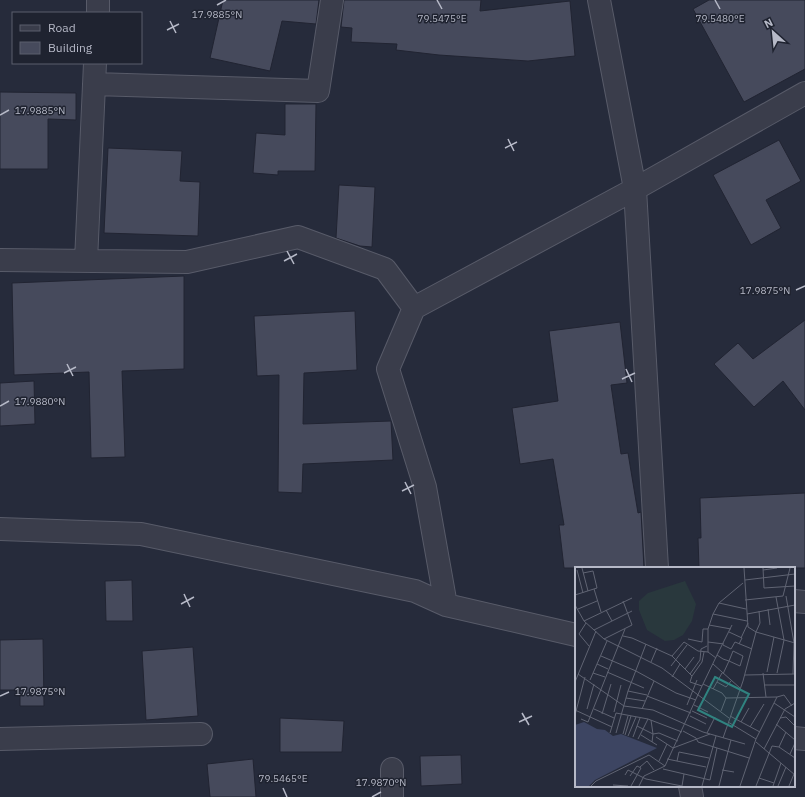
<svg xmlns="http://www.w3.org/2000/svg" width="805" height="797" viewBox="0 0 805 797" font-family="'IBM Plex Sans',sans-serif">
<rect width="100%" height="100%" fill="#262b3b"/>
<path fill="#464a5c" stroke="#212432" d="M223,0H319L316,24L282,21L270,71L210,58Z
M344,0H481L480,11L570,1L575,56L528,61L439,55L396,50L397,44L351,42L352,28L341,27Z
M709,0H805V69L744,102L693,9Z
M0,92L76,93V120L48,119V169H0Z
M285,104H316L315,171H278V175L253,173L256,133L285,135Z
M779,140L801,181L766,200L781,228L751,245L713,175Z
M108,148L182,151L180,181L200,182L198,236L104,233Z
M339,185L375,187L372,247L360,246L336,238Z
M184,276V369L122,371L125,457L91,458L89,372L14,375L12,283Z
M355,311L357,370L304,373L303,424L391,421L393,460L303,464L302,493L278,492L279,375L257,376L254,316Z
M805,320V410L783,381L754,407L714,364L738,343L753,359Z
M620,322L627,383L611,385L621,454L628,453L638,513L641,512L644,568H564L559,525H564L553,459L520,464L512,408L558,401L549,331Z
M34,381L35,424L0,426V383Z
M805,493V568H699L698,538H701L700,498Z
M132,580L133,621H106L105,581Z
M43,639L44,706H20V690H0V640Z
M193,647L198,716L146,720L142,651Z
M280,718L344,721L342,752H280Z
M461,755L462,784L421,786L420,756Z
M253,759L256,797H210L207,764Z"/>
<g fill="none" stroke-linecap="round" stroke-linejoin="round">
<g stroke="#585b69" stroke-width="24">
<path id="street" d="M599,0L635,189L657,568
M98,13V0
M94,84L318,91L332,0
M0,260L187,262L298,237L385,269L414,308L635,189L805,93
M86,261L95,63
M414,308L388,369L425,487L446,605
M0,529L141,534L415,591L446,605L576,635
M794,601L805,602
M794,738L805,739
M0,739L201,734
M392,769V797
M690,786L692,797"/>
</g>
<use href="#street" stroke="#3a3d4b" stroke-width="22"/>
</g>
<path fill="none" stroke="#b6b9c7" stroke-width="1.5" d="M437,0L442,9M715,0L720,9M217,5L226,0M170,21L176,33M167,30L179,24M0,115L9,110M508,139L514,151M505,148L517,142M287,251L294,264M284,261L297,254M796,290L805,286M67,364L73,376M626,369L632,382M64,373L76,367M622,379L635,373M0,406L9,401M405,482L411,494M402,491L414,485M184,594L190,607M181,604L194,597M0,696L9,692M522,713L529,725M519,722L532,716M283,788L287,797M372,797L381,792"/>
<g transform="translate(575 567)">
<rect width="220" height="220" fill="#262b3b"/>
<path d="M110,14L121,37L117,54L108,68L99,73L90,74L72,63L64,43V34L73,26Z" fill="#29383d"/>
<path d="M9,155L22,162L30,163L38,169L46,167L82,181L20,213L14,219H0V158Z" fill="#3d4562"/>
<path fill="none" stroke="#606473" stroke-width="1" d="M7,1L13,24M188,1L189,21L220,19M2,3L8,26M188,3L202,1M170,13L220,7M19,22L26,45M0,28L22,21L18,4L8,6M211,29L219,76L218,107M201,30L209,73L202,106M170,33L208,29L215,1M144,36L168,16M0,38L9,54L29,72L87,101L154,151M3,42L22,34M193,42L195,58M31,43L37,54M184,44L185,56L181,65L220,76M138,47L144,36L171,42M172,47L220,38M9,54L57,31M11,56L4,67L14,79M134,58L156,62M19,63L57,44M154,65L167,71L164,77M48,69L57,71L97,89L117,109L115,115L127,119L90,199L69,209L64,219M166,71L173,56M29,72L57,58L48,34M113,72L127,75L128,62H133M133,75L149,77M148,78L156,82L160,75L177,82M133,85V62L138,47L172,54M142,88L157,58M26,89L61,104L101,126L121,133M97,89L109,75L123,84L133,85L141,91M76,95L82,81M22,97L33,102M138,97L165,121M96,99L112,78M110,102L119,90M32,105L69,121M192,105L199,70M18,106L30,110M188,106L191,130M3,107L49,139L78,143L128,165L170,177M115,107L125,93L126,82L132,79M170,108L220,107M117,109L127,95L129,85M97,110L105,97M15,113L32,74M0,115L21,64M142,115L151,120L156,114M128,117L142,88L148,92L154,94L165,99L168,89L158,84L154,94L148,107M189,118H220M127,119L128,117L147,126L151,131L202,130L181,172L165,219M138,122L147,106M53,124L72,128M72,129L116,146M202,130L209,128L217,139M51,131L70,134M199,136L220,150M112,138L122,113M119,138L133,145M12,142L19,117M19,142L39,151M67,142L79,114M0,143L37,160M117,144L132,151M146,144L151,131M39,145L46,118M27,147L36,117M0,148L10,110M115,149L131,157M155,149L185,165M205,151L211,150L220,159M6,152L13,155L15,150L50,62M153,155L181,172M166,155L174,141M201,157L220,173M62,159L78,167L76,153M175,160L189,137M108,164L121,171L123,175L174,191M35,166L41,146L73,152L107,165M41,166L53,124L71,77M132,166L140,150M48,167L53,149M50,168L56,149M66,168L82,178M53,169L61,150M58,170L65,151M81,170L98,181L135,167M148,171L168,114L181,65L173,60L169,1M63,172L73,152M77,175L78,167L84,166L103,174M181,175L220,208M204,180L211,165M189,182L210,142L220,136M215,187L220,176M92,192L131,200M84,194L92,177M102,194L104,185L134,191M65,200L72,194L79,203M88,202L135,213L142,181M147,203L159,205M50,208L53,203L71,212L107,219M55,209L62,199L66,201L56,219M184,211L199,216M38,218L53,219M16,219L21,214L74,188L90,199M107,219L109,207M127,219L141,169M144,219L156,173M181,219L197,179L204,180L220,191M198,219L206,196M203,219L211,200M214,219L219,207"/>
<path fill="#308380" fill-opacity="0.15" stroke="#308380" stroke-width="2" d="M140,110L174,127L157,160L123,143Z"/>
<rect width="220" height="220" fill="none" stroke="#b6b9c7" stroke-width="2"/>
</g>
<g font-size="10" text-anchor="middle" fill="#b6b9c7" stroke="#1f2330" stroke-width="3" stroke-linejoin="round" paint-order="stroke">
<text x="217" y="18">17.9885°N</text>
<text x="442" y="22">79.5475°E</text>
<text x="720" y="22">79.5480°E</text>
<text x="40" y="114">17.9885°N</text>
<text x="765" y="294">17.9875°N</text>
<text x="40" y="405">17.9880°N</text>
<text x="40" y="695">17.9875°N</text>
<text x="283" y="782">79.5465°E</text>
<text x="381" y="786">17.9870°N</text>
</g>
<rect x="12" y="12" width="130" height="52" fill="#1f2330" stroke="#5b5f6c"/>
<rect x="20" y="25" width="20" height="6" fill="#3a3d4b" stroke="#5b5f6c"/>
<text x="48" y="32" font-size="12" fill="#b6b9c7">Road</text>
<rect x="20" y="42" width="20" height="12" fill="#464a5c" stroke="#5b5f6c"/>
<text x="48" y="52" font-size="12" fill="#b6b9c7">Building</text>
<g transform="translate(773 32) rotate(333)" stroke="#1f2330" stroke-width="3" paint-order="stroke">
<path d="M0-3L7 15L0 10L-7 15Z" fill="#b6b9c7"/>
<text y="-6" font-size="11" font-weight="bold" text-anchor="middle" fill="#b6b9c7">N</text>
</g>
</svg>
